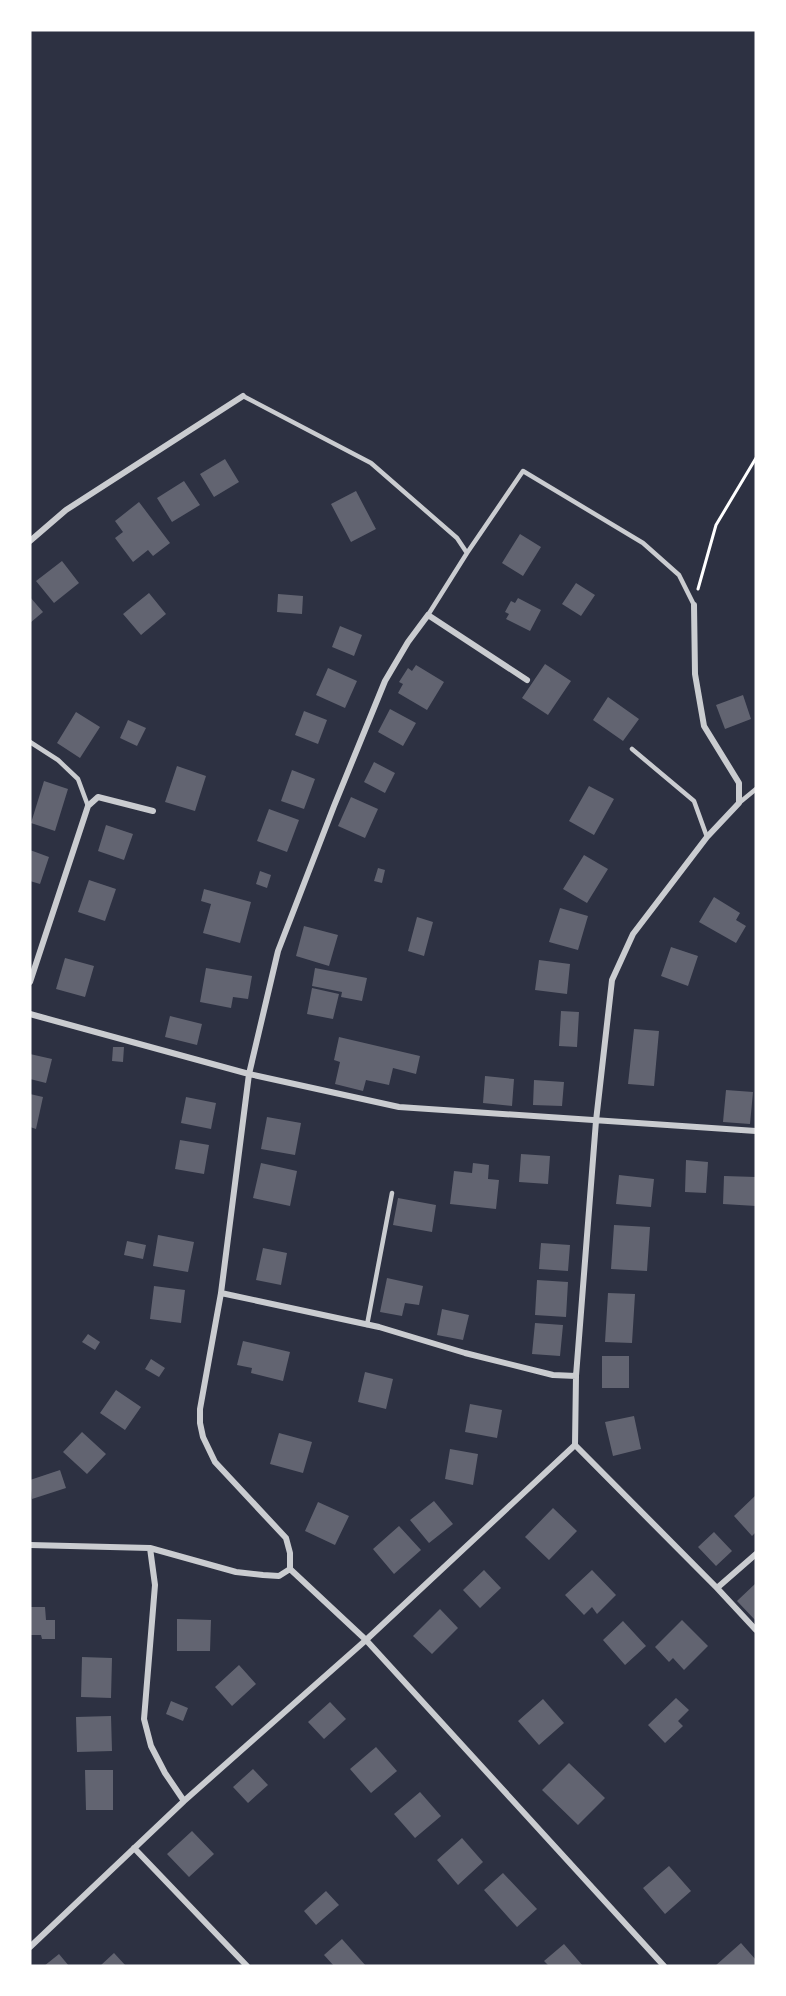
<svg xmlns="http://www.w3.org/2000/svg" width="786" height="1996" viewBox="0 0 786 1996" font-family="'DM Sans',sans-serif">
<rect width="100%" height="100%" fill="#2d3142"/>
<path fill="#626471" d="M225,459L239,482L214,497L200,474Z
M184,481L200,505L172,522L157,498Z
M356,491L376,529L351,542L331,504Z
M139,502L170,543L153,556L148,550L133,562L115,538L123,532L115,521Z
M520,534L541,547L523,576L502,563Z
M62,561L79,583L54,603L36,581Z
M576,583L595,595L581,616L562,604Z
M149,593L166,614L141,635L123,614Z
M278,594L303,596L302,614L277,612Z
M30,597L43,612L30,623Z
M518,598L541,610L530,631L506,619L509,614L505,612L511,601L515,603Z
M340,626L362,635L354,656L332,647Z
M545,664L571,681L548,715L522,698Z
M416,665L444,682L427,710L398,693L403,684L399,682L408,668L412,671Z
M328,668L357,681L345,708L316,695Z
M743,695L751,719L725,729L716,705Z
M608,697L639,719L623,741L593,720Z
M390,709L416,723L403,746L378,732Z
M304,711L327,720L318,744L295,735Z
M76,712L100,727L80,758L57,743Z
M128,720L146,728L137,746L120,738Z
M374,762L395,773L385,793L364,782Z
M177,766L206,776L195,811L165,802Z
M292,770L315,779L304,809L281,801Z
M44,781L68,789L55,831L31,823Z
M589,786L614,799L594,835L569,821Z
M351,797L378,809L365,838L338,826Z
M269,809L299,820L287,852L257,841Z
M106,825L133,834L124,860L98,851Z
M30,850L49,857L40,884L30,881Z
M584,855L608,869L587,903L563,889Z
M378,868L385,870L382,883L374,881Z
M260,871L271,875L267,888L256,884Z
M89,880L116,889L105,921L78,912Z
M204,889L251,902L240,943L203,933L211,904L201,901Z
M714,897L740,913L736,920L746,926L736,943L699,922Z
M560,908L588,916L578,950L549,942Z
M417,917L433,922L424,956L408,951Z
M304,926L338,935L329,966L296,956Z
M671,947L698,956L688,986L661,976Z
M65,958L94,966L85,997L56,989Z
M539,960L570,964L567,994L535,990Z
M206,968L252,976L248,999L233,997L231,1008L200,1002Z
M315,968L367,978L362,1001L341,997L342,992L312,986Z
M312,988L339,994L333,1019L307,1014Z
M561,1011L579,1012L577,1047L559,1046Z
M170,1016L202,1024L197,1045L165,1037Z
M634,1029L659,1031L654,1086L628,1084Z
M339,1037L420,1056L416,1074L393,1068L389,1085L366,1080L363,1091L335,1084L340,1062L334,1060Z
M113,1047H124L123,1062L112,1061Z
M30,1054L52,1059L46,1083L30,1079Z
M485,1076L514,1079L512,1106L483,1103Z
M534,1080L564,1082L562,1106L533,1105Z
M726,1090L753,1092L750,1124L723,1122Z
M30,1094L43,1097L36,1129L30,1127Z
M186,1097L216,1103L211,1129L181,1123Z
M267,1117L301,1123L295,1155L261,1149Z
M180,1140L209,1145L204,1174L175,1169Z
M521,1154L550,1156L548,1184L519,1182Z
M686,1160L708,1162L706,1193L685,1192Z
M261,1163L297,1171L290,1206L253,1198Z
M473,1163L489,1165L488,1179L499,1180L496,1209L450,1204L454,1171L472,1173Z
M619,1175L654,1179L651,1207L616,1204Z
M724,1176L756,1177V1206L723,1204Z
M398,1198L436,1205L432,1232L393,1225Z
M614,1225L650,1227L647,1271L611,1269Z
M158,1235L194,1242L188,1272L153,1266Z
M127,1241L146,1245L143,1259L124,1255Z
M541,1243L570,1245L568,1271L539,1269Z
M263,1248L287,1253L281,1285L256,1280Z
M387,1278L423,1286L419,1305L405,1303L402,1316L380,1312Z
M537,1280L568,1282L566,1317L535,1315Z
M154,1286L185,1290L181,1323L150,1319Z
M608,1293L635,1294L632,1343L605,1342Z
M442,1309L469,1315L463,1340L437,1335Z
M535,1323L563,1325L560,1356L532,1354Z
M88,1334L100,1342L95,1350L82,1342Z
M243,1341L290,1352L283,1381L251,1373L252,1368L237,1365Z
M602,1356H629V1388H602Z
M151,1359L165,1368L159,1377L145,1369Z
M365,1372L393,1379L386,1409L358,1402Z
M116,1390L141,1407L125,1430L100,1413Z
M470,1404L502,1410L497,1438L465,1432Z
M634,1416L641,1449L613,1456L605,1422Z
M82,1432L106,1454L87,1474L63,1452Z
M279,1433L312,1442L303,1473L270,1464Z
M450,1449L478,1454L473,1485L445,1479Z
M60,1470L66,1488L32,1499L30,1480Z
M756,1495V1532L752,1536L734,1516Z
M434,1501L453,1524L429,1543L410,1520Z
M318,1502L349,1516L335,1545L305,1531Z
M553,1508L577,1531L549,1560L525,1537Z
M399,1526L421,1550L394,1574L373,1549Z
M714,1532L732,1551L716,1566L698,1547Z
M484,1570L501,1588L480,1608L463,1590Z
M592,1570L616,1595L597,1614L592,1607L584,1615L565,1595Z
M756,1583V1621L737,1601Z
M30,1607H45L46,1620H55V1639H42L41,1635H30Z
M440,1609L458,1628L432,1654L413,1636Z
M177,1619L211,1620L210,1651H177Z
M682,1620L708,1646L684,1670L673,1658L669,1662L655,1647Z
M623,1621L646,1646L625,1665L603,1640Z
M82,1657L112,1658L111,1698L81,1697Z
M239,1665L256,1684L232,1706L215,1687Z
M676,1698L689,1710L678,1721L683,1726L665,1743L648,1725Z
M543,1699L564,1723L539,1745L518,1721Z
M171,1701L188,1708L183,1721L166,1714Z
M330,1702L346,1719L324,1739L308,1722Z
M111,1716L112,1751L77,1752L76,1717Z
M376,1747L397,1771L371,1793L350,1769Z
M569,1763L605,1798L578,1825L542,1790Z
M253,1769L268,1785L248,1803L233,1787Z
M85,1770H113V1810H86Z
M420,1792L441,1816L415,1838L394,1814Z
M192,1831L214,1854L189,1877L167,1854Z
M462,1838L483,1862L458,1885L437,1860Z
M669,1866L691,1891L665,1914L643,1888Z
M503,1873L537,1909L517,1927L484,1890Z
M326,1891L339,1905L316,1925L304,1911Z
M342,1939L366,1966H334L324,1955Z
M741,1943L756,1960V1966H715Z
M564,1944L583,1966H549L544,1961Z
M114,1953L126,1966H100Z
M59,1954L69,1966H44Z"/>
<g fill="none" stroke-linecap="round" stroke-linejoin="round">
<path stroke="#fff" stroke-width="3" d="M698,589L716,525L756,458"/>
<path stroke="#caccd0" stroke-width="4.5" d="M243,396L371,463L457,538L467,553L428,615
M467,553L523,471L643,543L679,575L694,605
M30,742L58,760L78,779L88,806
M632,749L694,801L707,837
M739,803L756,789
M367,1325L392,1193"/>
<path stroke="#caccd0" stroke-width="6" d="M30,541L66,510L243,396
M30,982L88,806L98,797L153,811
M30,1014L249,1074L399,1107L756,1131
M221,1293L379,1327L465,1353L553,1375L576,1376
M575,1445L576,1376L596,1121L612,980L633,934L707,837L739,803V783L704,726L695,674L694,605
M575,1445L717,1588L756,1630
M30,1545L150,1548L236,1572L263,1575L279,1576L290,1569L366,1640L664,1966
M150,1548L155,1585L144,1719L151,1746L165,1773L184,1801
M290,1569V1553L286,1538L215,1462L203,1437L200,1423V1409L221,1293L249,1074L278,951L334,806L385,681L408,642L428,615L527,680
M717,1588L756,1554
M134,1848L247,1966
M30,1947L184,1801L366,1640L575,1445"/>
</g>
<rect width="786" height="1996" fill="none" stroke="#ffffff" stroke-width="63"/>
</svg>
